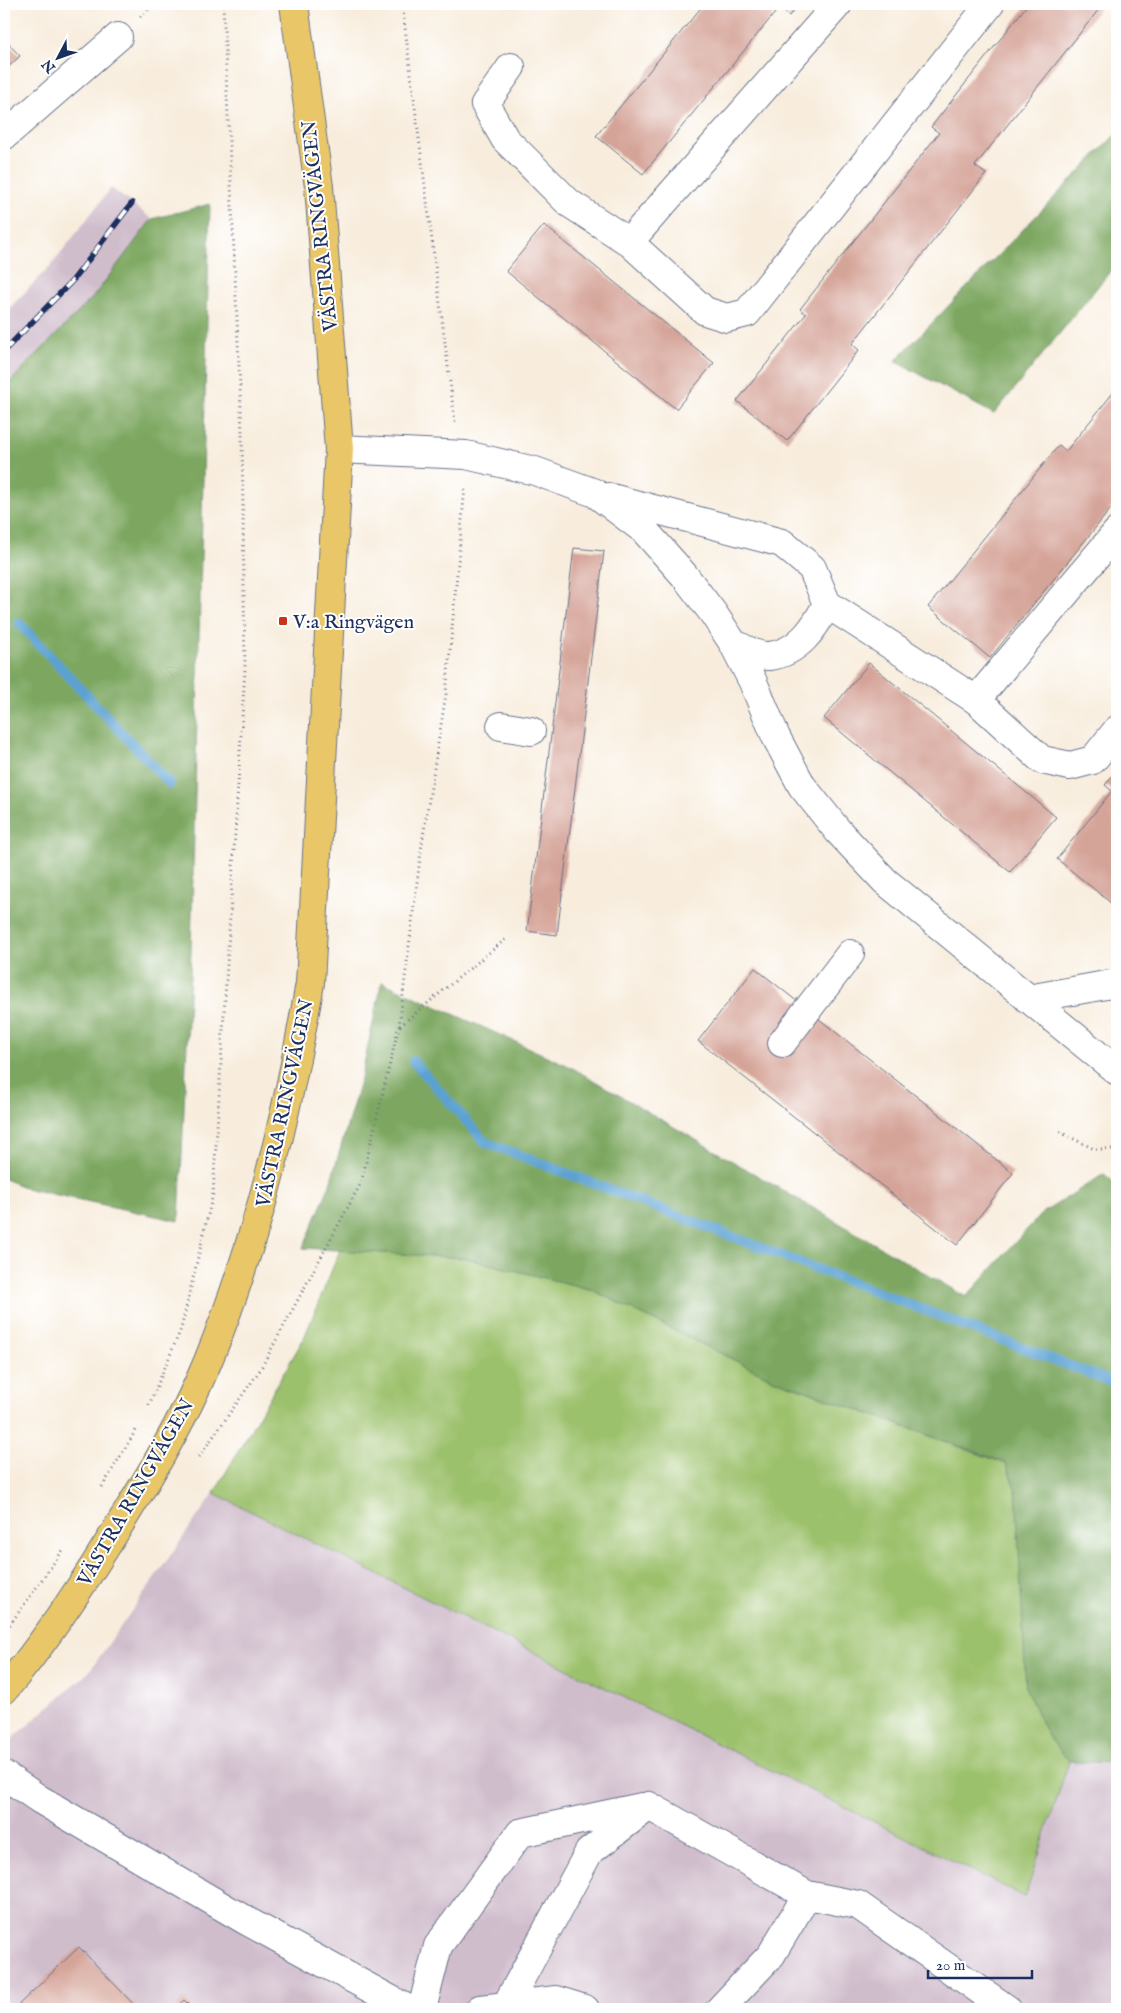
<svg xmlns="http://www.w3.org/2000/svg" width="1121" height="2013" viewBox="0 0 1121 2013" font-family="'IM FELL English',serif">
<rect width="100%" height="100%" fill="#fff"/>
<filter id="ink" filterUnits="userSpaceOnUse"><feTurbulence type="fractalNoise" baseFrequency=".02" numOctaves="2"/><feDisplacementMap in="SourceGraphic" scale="10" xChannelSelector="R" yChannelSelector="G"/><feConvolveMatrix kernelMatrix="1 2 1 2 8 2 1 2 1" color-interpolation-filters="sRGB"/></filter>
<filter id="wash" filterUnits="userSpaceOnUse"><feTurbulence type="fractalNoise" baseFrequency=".0096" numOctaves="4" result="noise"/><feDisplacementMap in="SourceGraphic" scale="20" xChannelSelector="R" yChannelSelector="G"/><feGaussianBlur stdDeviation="1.12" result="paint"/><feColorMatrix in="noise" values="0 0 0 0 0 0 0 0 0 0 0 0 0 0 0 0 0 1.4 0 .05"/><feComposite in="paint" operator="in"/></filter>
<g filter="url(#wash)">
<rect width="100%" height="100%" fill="#f8eddd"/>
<path fill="#d0bdcc" d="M111,188L152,219L93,297L4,388V314L53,263Z
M214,1493L1024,1896L1069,1761L1117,1763V2009H4V1746L89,1672Z"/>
<path fill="#9cc16c" stroke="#5c7865" d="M340,1250L465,1258L590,1289L773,1379L1006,1464L1016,1491L1047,1735L1069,1761L1025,1897L214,1493L304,1338Z"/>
<path fill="#7da760" stroke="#4c6b5f" d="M1117,133V263L994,414L895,361Z
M210,204L191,953L179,1221L29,1189L4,1179V388L93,297L152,219Z
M382,982L569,1066L966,1297L1041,1214L1104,1174L1117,1185V1763L1069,1761L1047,1735L1026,1689L1016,1491L1006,1463L773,1379L590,1289L465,1258L303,1248L329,1187L360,1082Z"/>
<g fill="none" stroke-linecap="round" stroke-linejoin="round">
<path stroke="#5ca2d1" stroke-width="10" d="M19,623L170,784
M413,1061L485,1142L1117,1384"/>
</g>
<g id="blocks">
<path fill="#d5a499" d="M704,4H799L789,16L779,8L643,174L596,136Z
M1028,4H1103L975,166L986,174L852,344L859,350L787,441L737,401L806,314L800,309L939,133L931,127Z
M4,39L20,56L4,71Z
M544,225L714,363L676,409L506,271Z
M1117,388V501L990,658L928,607L1059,445L1066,451Z
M574,548L604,551L557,935L527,931Z
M869,663L1056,817L1010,872L824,718Z
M1117,770V908L1057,859L1112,791L1105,785Z
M755,968L1013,1173L957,1245L698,1041Z
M79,1947L138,2009H14Z
M184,2000L193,2009H174Z"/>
</g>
</g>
<g filter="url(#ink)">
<use href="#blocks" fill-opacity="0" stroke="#68728a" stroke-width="1"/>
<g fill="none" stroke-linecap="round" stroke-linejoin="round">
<g stroke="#68728a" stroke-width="30">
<path id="minor" d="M511,67L485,104L505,139L569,203L629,242L705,311L727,318L747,313L990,4
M4,136L118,37
M629,242L838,4
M339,449L466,455L535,471L595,493L644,530L684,575L713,613L733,643L753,682L776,737L802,786L838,831L885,881L1117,1071
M608,497L782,543L812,568L827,604C815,628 798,653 769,656C757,657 743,648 733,643
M827,604L976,700L1042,760L1070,766L1093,760L1117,730
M976,700L1117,532
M501,726L531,731
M1028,999L1117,983
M782,1043L850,954
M4,1775L39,1799L245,1920L408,2009
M807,1895L858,1905L1007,2009
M506,2006L589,1852L649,1806L807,1895L771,1955L720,2009
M422,2009L438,1946L520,1833L642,1807
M480,2009L556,2000L585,2009"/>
</g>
<g stroke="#68728a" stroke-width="30">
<path id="major" d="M4,1690C44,1644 78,1592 110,1540C146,1482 182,1424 208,1361C258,1239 288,1112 310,983L339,449L319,187L294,4"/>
</g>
<path stroke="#68728a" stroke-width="3" stroke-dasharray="1 4" stroke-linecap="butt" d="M402,4L455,422
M140,17L154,4
M400,1026L507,938
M1060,1132L1094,1149H1117
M149,1405L181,1329L213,1194L245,670L242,432L223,4
M199,1457L260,1370L361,1183L399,1026L422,843L446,694L465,487
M102,1487L136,1430
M4,1633L63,1550"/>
<use href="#minor" stroke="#fff" stroke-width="28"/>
<use href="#major" stroke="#e9c769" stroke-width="28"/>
<g stroke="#1b2f5e" stroke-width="5.5">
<path id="rail" d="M4,351L73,280L132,203"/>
</g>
<use href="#rail" stroke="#fff" stroke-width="4" stroke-dasharray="11" stroke-linecap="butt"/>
</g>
</g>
<rect fill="#c8321e" stroke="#fff" stroke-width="2" x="278" y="616" width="10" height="10" rx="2.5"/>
<g text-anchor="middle" stroke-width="4" stroke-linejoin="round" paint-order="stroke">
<g font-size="20" fill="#1b2f5e" stroke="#fff">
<text transform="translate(319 226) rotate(-96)" y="7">VÄSTRA RINGVÄGEN</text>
<text transform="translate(284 1103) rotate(-78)" y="7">VÄSTRA RINGVÄGEN</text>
<text transform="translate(135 1492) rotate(-60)" y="7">VÄSTRA RINGVÄGEN</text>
</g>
<g font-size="20" fill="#1b2f5e" stroke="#fff" text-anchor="start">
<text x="293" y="628">V:a Ringvägen</text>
</g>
</g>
<rect width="1121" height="2013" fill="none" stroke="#fff" stroke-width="20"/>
<g transform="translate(58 58) rotate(229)" stroke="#ffffff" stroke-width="4" paint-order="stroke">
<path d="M0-4L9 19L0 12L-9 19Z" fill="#1b2f5e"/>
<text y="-8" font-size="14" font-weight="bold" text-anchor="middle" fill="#1b2f5e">N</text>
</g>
<path d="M928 1970v8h104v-8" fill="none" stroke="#1b2f5e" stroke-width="2.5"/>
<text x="936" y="1970" font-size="15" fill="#1b2f5e" stroke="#ffffff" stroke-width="4" paint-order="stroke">20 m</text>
</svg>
